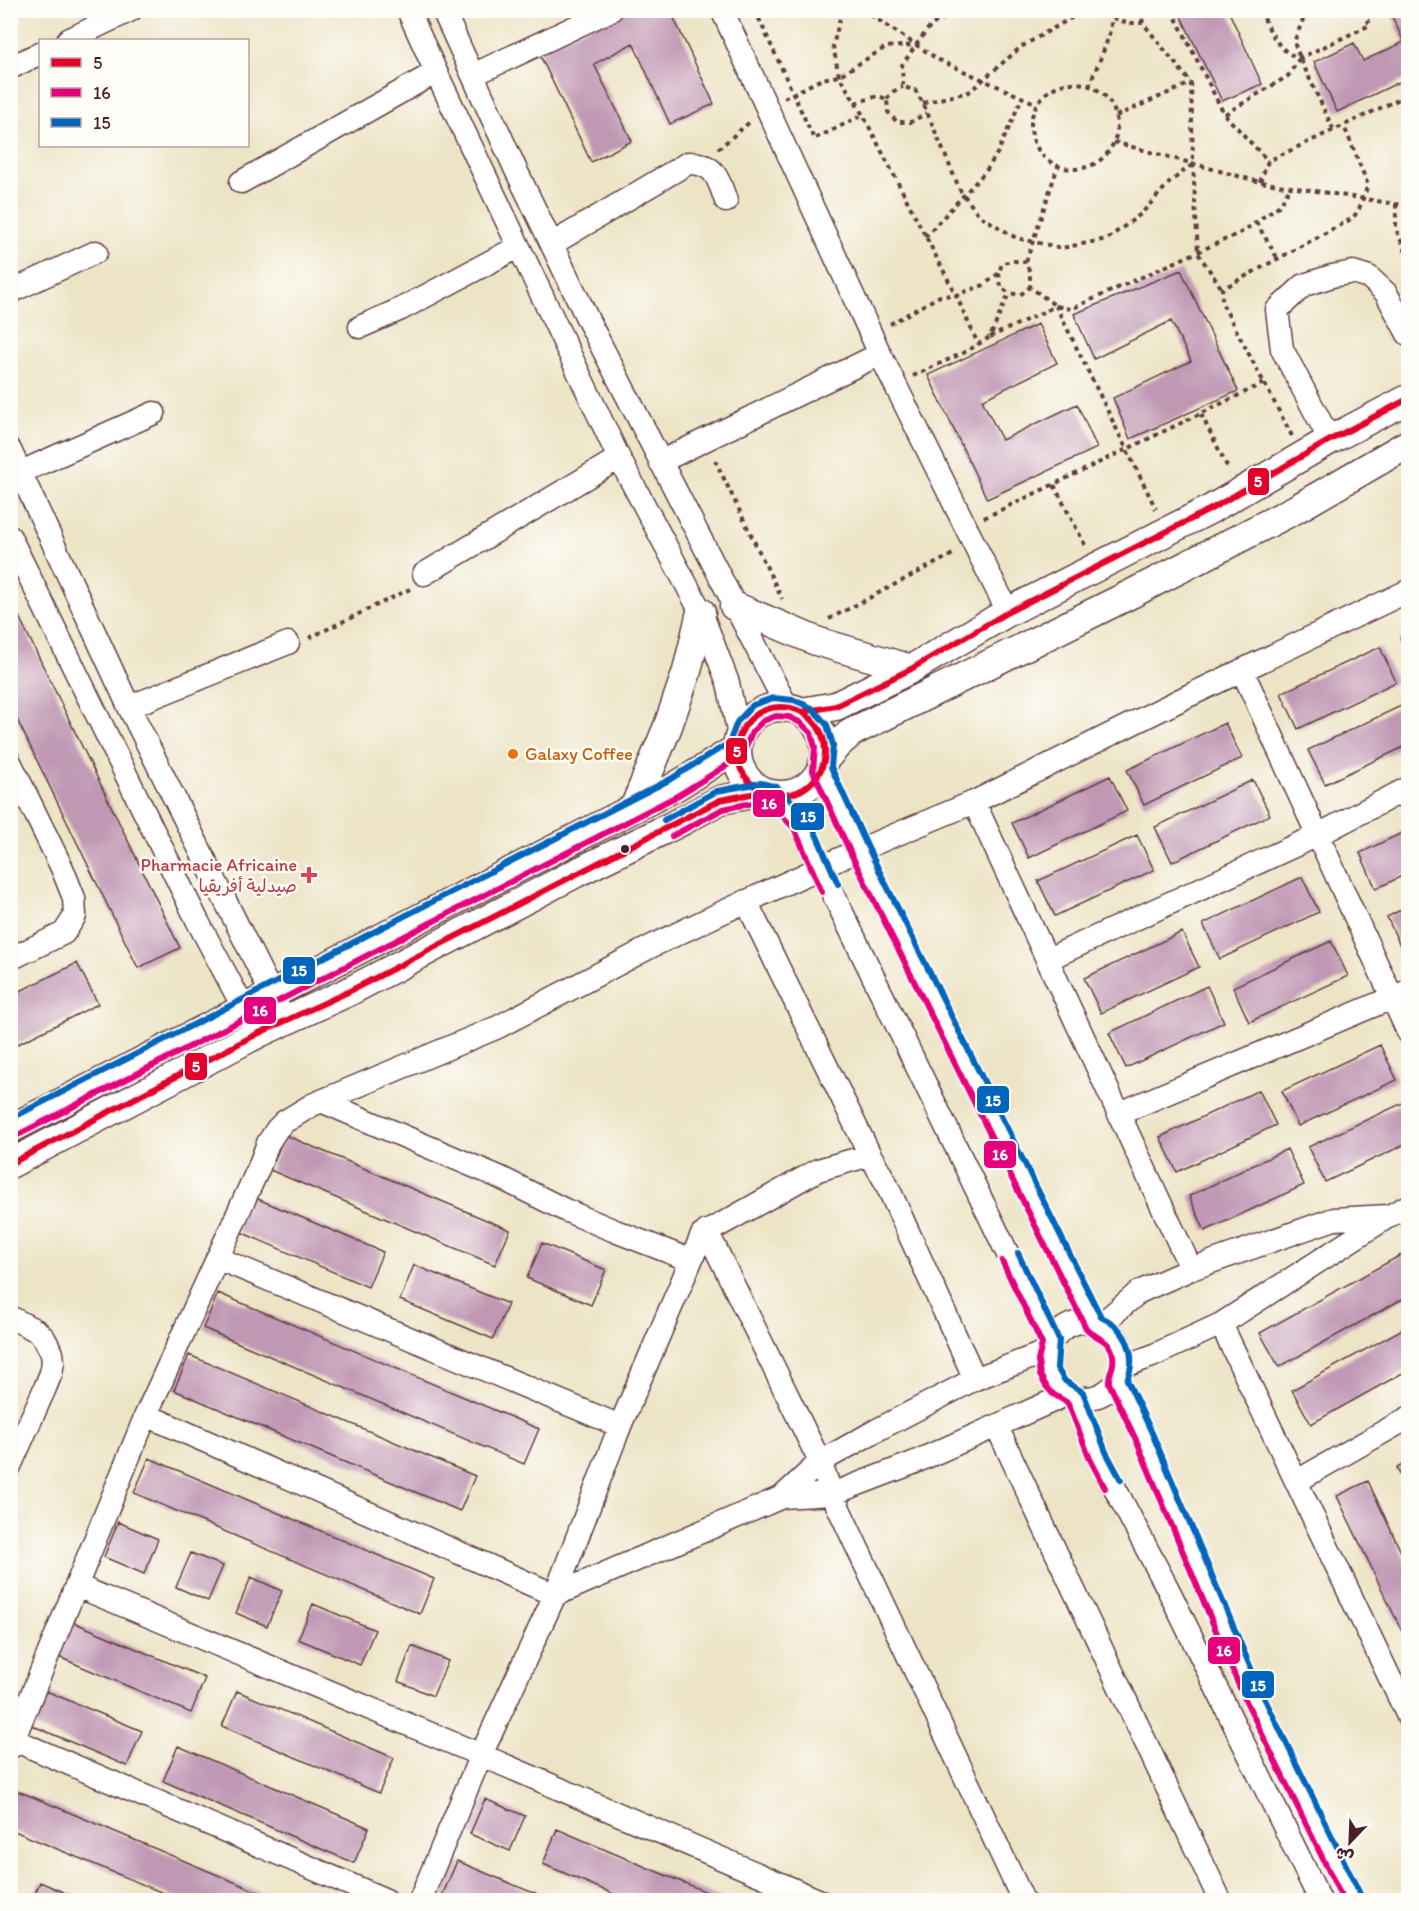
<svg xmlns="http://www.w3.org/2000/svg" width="1419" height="1911" viewBox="0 0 1419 1911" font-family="Itim,'Playpen Sans Arabic',sans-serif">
<rect width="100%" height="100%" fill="#fdfcf7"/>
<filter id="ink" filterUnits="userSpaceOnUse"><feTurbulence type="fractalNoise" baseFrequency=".0167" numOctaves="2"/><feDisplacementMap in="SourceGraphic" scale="12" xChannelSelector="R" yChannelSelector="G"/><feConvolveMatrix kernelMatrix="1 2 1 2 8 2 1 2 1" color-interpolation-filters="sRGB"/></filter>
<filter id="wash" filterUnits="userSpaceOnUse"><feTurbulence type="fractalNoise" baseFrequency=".008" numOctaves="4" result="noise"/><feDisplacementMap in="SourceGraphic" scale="24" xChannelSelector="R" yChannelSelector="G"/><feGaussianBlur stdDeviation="1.35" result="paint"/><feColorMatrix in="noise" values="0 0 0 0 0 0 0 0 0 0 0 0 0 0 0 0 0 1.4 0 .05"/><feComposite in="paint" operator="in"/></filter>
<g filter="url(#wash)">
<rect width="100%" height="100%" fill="#ede4c6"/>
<g id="blocks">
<path fill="#c098b4" d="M624,10H670L714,104L670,124L633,43L594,64L632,141L591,162L538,51Z
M1178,10H1228L1262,84L1222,101Z
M1389,10H1408V78L1337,112L1314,62L1354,43L1363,61L1404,42Z
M1181,270L1238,391L1130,439L1113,398L1191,361L1171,321L1094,359L1074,314Z
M1038,324L1057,363L982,400L1002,440L1077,404L1097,448L987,499L928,375Z
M10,598L180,948L138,968L10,705Z
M1408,634V656L1400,638Z
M1380,647L1396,682L1298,729L1281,693Z
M1407,703L1408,707V745L1325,784L1308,750Z
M1225,723L1242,758L1144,805L1127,770Z
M1110,776L1127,811L1029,858L1012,823Z
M1253,780L1270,815L1172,862L1155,827Z
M1408,830V873L1376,889L1360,853Z
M1137,835L1154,870L1055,916L1038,881Z
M1302,877L1319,912L1220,959L1203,924Z
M1408,906V949L1403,952L1387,917Z
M1182,932L1199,967L1101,1013L1084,978Z
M1331,941L1348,976L1249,1022L1233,987Z
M77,963L98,1004L10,1048V996Z
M1207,986L1224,1022L1126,1068L1109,1033Z
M1380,1045L1397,1080L1298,1126L1282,1091Z
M1259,1090L1276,1125L1177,1172L1160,1137Z
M1407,1101L1408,1104V1143L1325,1182L1308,1147Z
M285,1135L510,1230L495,1265L270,1170Z
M1287,1149L1304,1185L1205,1231L1189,1196Z
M251,1196L383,1252L368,1287L236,1230Z
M542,1243L606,1270L591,1305L527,1278Z
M1408,1251V1296L1279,1367L1260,1333Z
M414,1265L508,1304L493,1339L400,1300Z
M218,1293L539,1429L524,1464L203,1328Z
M1408,1326V1370L1311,1424L1292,1390Z
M189,1355L475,1476L460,1511L174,1390Z
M149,1458L434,1579L420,1614L134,1493Z
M1408,1462V1492L1397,1468Z
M1368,1481L1408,1567V1644L1337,1496Z
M118,1522L158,1539L144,1574L104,1557Z
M191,1553L223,1566L208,1601L176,1587Z
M251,1577L282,1591L267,1626L236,1613Z
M313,1604L375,1630L360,1665L298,1639Z
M73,1622L205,1678L191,1713L59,1657Z
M412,1646L448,1661L433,1696L398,1681Z
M46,1691L142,1731L127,1766L31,1725Z
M237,1691L394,1758L379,1793L222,1726Z
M178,1746L369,1828L354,1863L163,1781Z
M10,1788L40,1800L277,1900H180L26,1836L10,1829Z
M485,1799L525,1816L510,1851L470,1834Z
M557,1829L648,1868L726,1900H628L543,1864Z
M457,1861L550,1900H453L442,1896Z
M40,1882L72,1896L83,1900H32Z"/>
</g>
</g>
<g filter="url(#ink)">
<use href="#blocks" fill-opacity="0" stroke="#623d42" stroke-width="1.5"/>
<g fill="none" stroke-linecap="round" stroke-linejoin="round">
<g stroke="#623d42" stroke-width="25">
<path id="minor" d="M408,10L436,72L619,458L701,612L728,683L739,735
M443,10L515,168L589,322L787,707
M722,10L880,354L1008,612
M68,40L131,10
M10,68L40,53
M473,75L611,10
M241,182L436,72
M552,244L688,163C715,163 718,178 726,201
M10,292L96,252
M360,327L401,309L518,247
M1330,440L1282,349L1277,310L1304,285L1332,276L1353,272L1369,277L1386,293L1408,334
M10,450L129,707L285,1021
M660,462L880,354
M21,472L154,413
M10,537L197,920L251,1022
M424,574L619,458
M1242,670L1408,1032
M129,707L288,643
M10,762L62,868L74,898L75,916L64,933L10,959
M822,768L859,850L1094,1324
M774,795L802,823L820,867L1051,1343
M974,802L1191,1269
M746,901L870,1155
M1048,959L1318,835L1408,788
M321,1101L499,1177L565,1210L615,1231L690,1260
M1120,1113L1408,991
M707,1231L820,1462L832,1494L1023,1900
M217,1258L620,1426
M10,1317L37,1331L44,1338L52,1353L53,1362L51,1373L45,1388L10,1466
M1047 1360a38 38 0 1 1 76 0a38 38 0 1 1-76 0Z
M1221,1324L1408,1716
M1099,1326L1139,1292L1191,1269L1334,1219L1388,1216
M1122,1367L1152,1356L1221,1324L1389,1216L1408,1206
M1117,1380L1144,1436L1250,1689L1353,1900
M1075,1397L1098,1456L1169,1591L1320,1900
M146,1415L555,1595L782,1497L832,1494L913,1463L1068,1394
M997,1427L1220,1900
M1297,1481L1408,1418
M782,1497L820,1462L877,1430L975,1379L1048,1351
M77,1586L481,1755L818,1900
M14,1740L386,1900
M10,1748L146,1415L259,1167L268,1143L277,1129L284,1122L312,1105L498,1027L654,945L721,913L859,850L974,802L1186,697L1408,591
M420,1900L481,1755L555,1595L620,1426L702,1235L818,1170L870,1155L885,1181L975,1379"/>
</g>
<g stroke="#623d42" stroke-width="31">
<path id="major" d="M734,606L816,641L911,669
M737 751a44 44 0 1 1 88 0a44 44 0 1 1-88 0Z
M802,712L836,706L911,669L1008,612L1211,509L1330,440L1408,399
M825,759L838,744L852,732L1133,593L1296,509L1408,444
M635,806L668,726L687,671L701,612
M10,1129L673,788L736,749
M10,1164L257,1034L348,992L576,873L682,821L720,800L762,792"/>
</g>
<path stroke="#623d42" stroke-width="4" stroke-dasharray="4.5 4.5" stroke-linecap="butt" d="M755,10L814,139L863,115
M842,10L833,46L839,76L863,115L956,295L978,344
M863,10L939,60L1037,104
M961,10L931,25L916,45L902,65L903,87L915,90L923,103L960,190L979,215L1016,238L1062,248L1107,239L1141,214L1170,182L1193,164
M1140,10L1143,23L1191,83L1193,164L1198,253L1222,289
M1172,10L1224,114L1268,161
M1260,10C1270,30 1277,52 1300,58L1370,25L1363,10
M1307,10L1294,42L1300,58L1334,131
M1113,18L1128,23H1143
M1031 126a43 43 0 1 1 86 0a43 43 0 1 1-86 0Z
M1089,86C1096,67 1117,28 1110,10
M1405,97L1408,105
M784,98L822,79L839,76L886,47L916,45
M887,99L894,91L903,87
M855,103L878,96L887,99L888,112L897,122H911L927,113
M923,103L969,92L1021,47L1085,10
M1225,114L1288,76L1299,59
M1116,116L1191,83
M1114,142L1260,182L1408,206
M718,149L751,121
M1260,182L1268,161L1408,95
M1396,204V229L1408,257
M1256,222L1278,259
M925,237L986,171L998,152L1022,98
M1026,262L1058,166
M999,273L1001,287L1009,293L1020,295L1030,287
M890,324L940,296L956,295L984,285L999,273L1002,263L1014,261L1026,262L1030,273V287L1056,306L1071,309L1242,232L1280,205L1290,187
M990,337L1056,306L1156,509
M913,376L967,351L990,337L1009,293
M1201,414L1229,470
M1292,436L1222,303V289L1353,218L1359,209L1368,185L1344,126
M715,460L782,599
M1054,485L1085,545
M984,518L1264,383
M829,619L955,553
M309,638L410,589"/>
<use href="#minor" stroke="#fff" stroke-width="22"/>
<use href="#major" stroke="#fff" stroke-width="28"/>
<g stroke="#fdfcf7" stroke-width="10">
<path id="bus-1" d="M737 751a44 44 0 1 1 88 0a44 44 0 1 1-88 0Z
M802,712L836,706L911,669L1008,612L1211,509L1330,440L1408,399
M10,1164L257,1034L348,992L720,800L762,792"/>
</g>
<g stroke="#fdfcf7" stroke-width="10">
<path id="bus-2" d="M672,836L723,809L762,801L769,803L794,828L822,892
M14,1137L677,796L742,756L752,732L763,721L776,716L789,717L801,723L811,733L815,747L813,771L851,854L1086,1328C1097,1341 1116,1339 1113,1364C1112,1371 1108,1376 1109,1383L1136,1440L1242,1693L1343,1900
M1002,1261L1042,1344L1038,1361L1040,1375L1046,1386L1053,1394L1068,1403L1090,1459L1105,1488"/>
</g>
<g stroke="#fdfcf7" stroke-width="10">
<path id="bus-3" d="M664,820L717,791L761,783L777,787L809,818L838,884
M10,1119L669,780L729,743L737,722L753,705L773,698L794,700L812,708L827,725L833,745L831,767L867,846L1101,1317C1126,1328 1138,1354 1127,1380L1152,1433L1258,1685L1361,1896
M1018,1253L1059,1340L1057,1368L1065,1381L1083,1392L1106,1452L1121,1480"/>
</g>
<use href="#bus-1" stroke="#e4002b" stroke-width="6"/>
<use href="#bus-2" stroke="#e5007d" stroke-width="6"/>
<use href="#bus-3" stroke="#0065bd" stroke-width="6"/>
</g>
</g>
<circle fill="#e8710a" stroke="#fdfcf7" stroke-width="2" cx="513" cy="754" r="6"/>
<circle fill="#4a1f2b" stroke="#fdfcf7" stroke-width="2" cx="625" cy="849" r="5"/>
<path fill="#e0444e" stroke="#fdfcf7" stroke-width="2" d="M306 866h6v6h6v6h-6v6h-6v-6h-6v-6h6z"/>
<g text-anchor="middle" stroke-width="5" stroke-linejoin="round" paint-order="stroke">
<g font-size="18" fill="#c56008" stroke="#fdfcf7" text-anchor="start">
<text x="525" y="760">Galaxy Coffee</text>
</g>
<g font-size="18" fill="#be3a42" stroke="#fdfcf7" text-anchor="end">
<text x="297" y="871">Pharmacie Africaine<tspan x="297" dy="21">صيدلية أفريقيا</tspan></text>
</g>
</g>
<g stroke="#fdfcf7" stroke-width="2">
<rect x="1247" y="467" width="23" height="29" rx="6" fill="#e4002b"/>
<rect x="725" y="737" width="23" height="28" rx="6" fill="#e4002b"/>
<rect x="752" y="789" width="34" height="29" rx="6" fill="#e5007d"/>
<rect x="790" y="802" width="35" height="29" rx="6" fill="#0065bd"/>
<rect x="282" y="956" width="34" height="29" rx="6" fill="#0065bd"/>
<rect x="243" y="996" width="34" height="29" rx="6" fill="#e5007d"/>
<rect x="184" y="1052" width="24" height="29" rx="6" fill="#e4002b"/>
<rect x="976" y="1085" width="34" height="29" rx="6" fill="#0065bd"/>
<rect x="983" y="1140" width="34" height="29" rx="6" fill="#e5007d"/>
<rect x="1207" y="1636" width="34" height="29" rx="6" fill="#e5007d"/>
<rect x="1241" y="1670" width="34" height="29" rx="6" fill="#0065bd"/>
</g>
<g font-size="16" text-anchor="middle" font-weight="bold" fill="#fff">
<text x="1258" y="487">5</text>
<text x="737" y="757">5</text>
<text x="769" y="809">16</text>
<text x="808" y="822">15</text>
<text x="299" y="976">15</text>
<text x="260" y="1016">16</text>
<text x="196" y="1072">5</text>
<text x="993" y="1106">15</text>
<text x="1000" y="1160">16</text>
<text x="1224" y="1656">16</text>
<text x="1258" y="1691">15</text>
</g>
<rect width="1419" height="1911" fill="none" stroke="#fdfcf7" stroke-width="36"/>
<rect x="39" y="39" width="210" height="108" fill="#fdfcf7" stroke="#b5a4a5" stroke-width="1.5"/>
<rect x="51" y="58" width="30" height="9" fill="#e4002b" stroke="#b5a4a5" stroke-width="1.5"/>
<text x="93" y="69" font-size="18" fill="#4a1f2b">5</text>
<rect x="51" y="88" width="30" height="9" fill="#e5007d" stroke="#b5a4a5" stroke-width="1.5"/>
<text x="93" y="99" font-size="18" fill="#4a1f2b">16</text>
<rect x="51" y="118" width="30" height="9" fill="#0065bd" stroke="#b5a4a5" stroke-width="1.5"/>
<text x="93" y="129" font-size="18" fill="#4a1f2b">15</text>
<g transform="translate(1350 1842) rotate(203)" stroke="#fdfcf7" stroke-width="4.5" paint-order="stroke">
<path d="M0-4.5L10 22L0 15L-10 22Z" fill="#4a1f2b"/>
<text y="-9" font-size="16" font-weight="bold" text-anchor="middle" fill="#4a1f2b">ش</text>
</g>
</svg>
